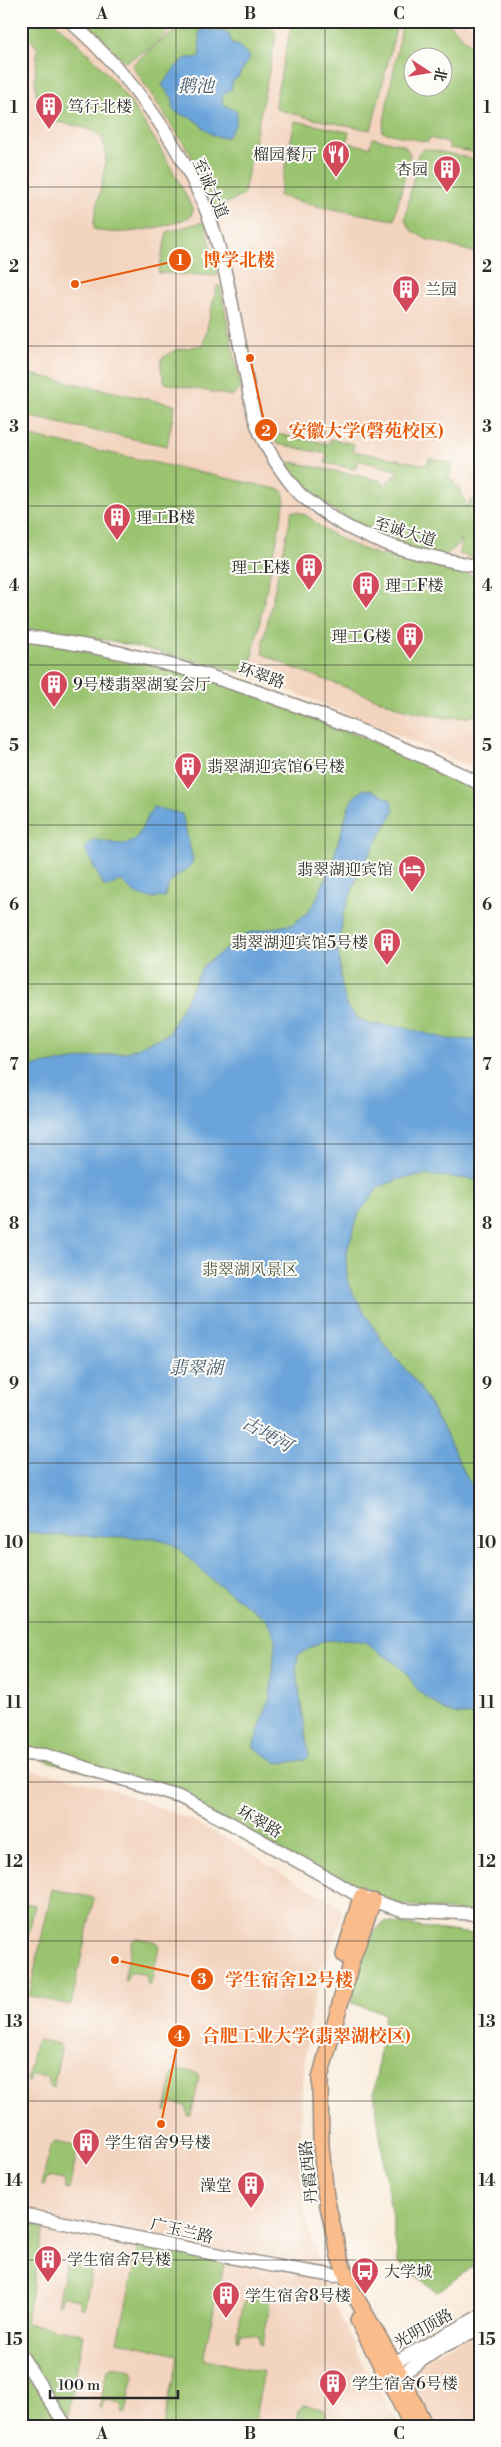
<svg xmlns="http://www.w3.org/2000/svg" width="501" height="2447" viewBox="0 0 501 2447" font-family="'Libre Bodoni','Noto Serif SC',serif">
<rect width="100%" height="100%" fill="#fdfcf7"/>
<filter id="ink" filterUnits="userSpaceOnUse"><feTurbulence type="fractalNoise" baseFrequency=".02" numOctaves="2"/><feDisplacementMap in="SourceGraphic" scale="10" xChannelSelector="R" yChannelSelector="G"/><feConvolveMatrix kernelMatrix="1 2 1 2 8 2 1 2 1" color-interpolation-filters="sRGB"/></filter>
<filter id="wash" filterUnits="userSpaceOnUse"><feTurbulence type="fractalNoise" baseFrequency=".0096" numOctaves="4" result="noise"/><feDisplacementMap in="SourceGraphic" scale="20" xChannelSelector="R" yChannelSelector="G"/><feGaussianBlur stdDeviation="1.12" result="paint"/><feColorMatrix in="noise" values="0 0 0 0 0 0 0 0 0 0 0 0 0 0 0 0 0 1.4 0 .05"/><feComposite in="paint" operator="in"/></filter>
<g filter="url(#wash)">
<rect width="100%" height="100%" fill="#f9ecdc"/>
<path fill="#f3d4bf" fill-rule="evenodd" d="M21,21H467L480,34V771L367,722L248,674L112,641L21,628ZM414,58H444V88H414Z
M21,1769L65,1776L114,1790L188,1819L232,1841L283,1874L332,1901L343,1911L311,2010L302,2086L299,2162L308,2227L323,2277L362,2363L400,2426H21Z
M480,2328V2426H425L400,2374Z"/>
<path fill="#9bc471" stroke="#63784e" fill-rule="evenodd" d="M21,21H53C120,77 155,133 193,210L191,216C171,227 116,238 94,229C91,207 121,146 95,132C81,125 61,123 46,120C32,93 34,77 38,49L21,27Z
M82,21H176L174,26L149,49L125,62Z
M182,21H238L271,28L275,31L276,37L244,193L242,196L217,207H215L190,153L132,65L165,37L179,30Z
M292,21H398L371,130L313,119L277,109L275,103Z
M403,21H446L480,54V153L449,148V143L429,138L428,142L382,132ZM414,58H444V88H414Z
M295,121L349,132L347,143L370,147L373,138L404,145L410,154L394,220L317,206L279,196Z
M428,149L479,160L477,168L480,169V254L426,239L411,230L405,220L418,154L421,150Z
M202,222L205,223L218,276L158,273L167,232Z
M217,286H220L241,389L233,396L165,383L161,369V359L175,350L203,345Z
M21,372L175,405L167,446L21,415Z
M271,433L329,444L330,439L354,444L353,451L427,465L429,458L452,463L449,477C459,486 464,496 467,509L470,500L480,502V559L459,554L461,538C453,554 438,560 422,563L480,577L478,713L469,717L446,718L407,710L291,667L263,654V642L292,511C309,513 312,521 325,530C346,543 373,556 398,558C385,550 379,541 373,527L372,530C330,513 315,496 286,463L292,462L382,481V486L400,471L358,460L355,469L325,463L327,454L277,444Z
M21,434L282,490L285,500L249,674L112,641L21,628Z
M21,636L192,670L480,784V1914L373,1901L180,1797L21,1754Z
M52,1889L94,1898L71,2005L29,1996Z
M21,1902L35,1905L21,1970Z
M385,1922L480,1935V2261L437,2292L398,2261L374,2093L385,2013L351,2003C356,1976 362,1937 385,1922Z
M137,1938L157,1942L159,1947L151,1985H148L146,1975L132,1972L128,1974L127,1980H124L132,1942Z
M39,2040L59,2044L61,2049L53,2088L50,2087L48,2077L35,2075L31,2076L29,2083L27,2082L35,2044Z
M177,2069L197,2073L199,2078L191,2116H188L186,2106L172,2103L168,2105L167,2111H165L173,2073Z
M55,2142L75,2146L77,2152L69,2190L66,2189L64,2180L50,2177L46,2179L45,2185H42L50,2147Z
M21,2214L46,2219L25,2323L83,2334L66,2426H21Z
M141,2238L226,2256L203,2359L264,2372L253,2426H163L178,2355L118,2341Z
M70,2261L90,2266L92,2271L84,2309L81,2308L79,2299L65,2296L61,2298L60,2304H57L65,2266Z
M248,2297L269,2301L270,2307L262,2345L259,2344L258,2335L240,2333L238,2340H236L244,2302Z
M112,2366L132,2370L134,2375L126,2413H123L121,2403L107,2400L103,2402L102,2408H99L107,2370Z
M303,2405L324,2409L326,2415L323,2426H296L299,2410Z"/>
<path fill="#6ba4da" stroke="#4b6882" d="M207,26L213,30L228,33L233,45H238L250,57L238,77L232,82L231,89L222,96L223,104L237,112L235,126L227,137C209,139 206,127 193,119C186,115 182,116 173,110V99L162,85C168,78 176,64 185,59C190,56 195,60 200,56L199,32Z
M364,789L372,790L391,800L394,811L360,871L343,914L338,949L342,988L347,1007L356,1017L369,1024L402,1027L448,1039L480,1040V1180L427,1175L404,1178L379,1187L359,1213L346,1254L347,1280L354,1295L383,1343L417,1383L441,1424L473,1490L480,1500V1717L454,1714L444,1710L418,1691L407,1674L398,1665L365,1642L349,1639L322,1641L298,1655L296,1671L309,1756L305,1760L278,1763L253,1747L270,1697L275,1645V1637L266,1619L212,1580L184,1553L172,1544L156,1538L53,1535L21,1531V1068L127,1052L168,1034L204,965L248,933L293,924L307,913L315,902L331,866L348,809L353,798Z
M153,807L182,814L193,860C189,874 168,873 165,897C144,900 135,896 121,880L108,887L103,885L85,849L92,840C107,839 122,850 136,839Z"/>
</g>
<g filter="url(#ink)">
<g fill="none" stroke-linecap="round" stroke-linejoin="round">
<g stroke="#928c84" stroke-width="15">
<path id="minor" d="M70,21C130,74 180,142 209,217C227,265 235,325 246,375C250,397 253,421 264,441C272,458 287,480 300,494C305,499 312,503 318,508C368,546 420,554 480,567
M21,636C142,650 255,687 366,733C404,749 443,764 480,784
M21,1754L45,1755L180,1797L230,1823L361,1897L402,1910L480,1914
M21,2214L274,2266L336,2276
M21,2355L66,2426
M386,2367L480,2316
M393,2380L440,2348L480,2328"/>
</g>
<g stroke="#928c84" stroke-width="18">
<path id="major" d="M373,1901L352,1960L320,2078L321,2146L326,2197L339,2256L351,2289L400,2374L425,2426
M344,1955L361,1897
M358,2320L412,2426"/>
</g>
<use href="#minor" stroke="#fff" stroke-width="12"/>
<use href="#major" stroke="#fabc8b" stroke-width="15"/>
</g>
</g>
<path fill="none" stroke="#2b2b2b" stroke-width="1" stroke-opacity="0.55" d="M176,21V2426M325,21V2426M21,187H480M21,346H480M21,506H480M21,665H480M21,825H480M21,984H480M21,1144H480M21,1303H480M21,1463H480M21,1622H480M21,1782H480M21,1941H480M21,2101H480M21,2260H480"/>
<defs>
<g id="building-pin" transform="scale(1.4375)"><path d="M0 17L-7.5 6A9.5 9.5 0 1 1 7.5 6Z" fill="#d1495b" stroke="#fdfcf7"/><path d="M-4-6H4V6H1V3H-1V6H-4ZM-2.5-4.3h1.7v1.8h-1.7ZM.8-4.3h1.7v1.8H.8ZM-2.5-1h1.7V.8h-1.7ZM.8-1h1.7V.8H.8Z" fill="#fff"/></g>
<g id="restaurant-pin" transform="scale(1.4375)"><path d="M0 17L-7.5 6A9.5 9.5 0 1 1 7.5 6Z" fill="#d1495b" stroke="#fdfcf7"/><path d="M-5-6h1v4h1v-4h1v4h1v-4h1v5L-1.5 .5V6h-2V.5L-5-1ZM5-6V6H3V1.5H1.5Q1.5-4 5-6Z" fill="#fff"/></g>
<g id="hotel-pin" transform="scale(1.4375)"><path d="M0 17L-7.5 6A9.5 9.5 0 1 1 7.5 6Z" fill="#d1495b" stroke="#fdfcf7"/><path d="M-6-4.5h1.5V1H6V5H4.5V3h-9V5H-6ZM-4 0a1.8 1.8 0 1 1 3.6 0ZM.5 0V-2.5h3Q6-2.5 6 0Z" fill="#fff"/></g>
<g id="bus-pin" transform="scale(1.4375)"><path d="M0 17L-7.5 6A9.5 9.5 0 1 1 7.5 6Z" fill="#d1495b" stroke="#fdfcf7"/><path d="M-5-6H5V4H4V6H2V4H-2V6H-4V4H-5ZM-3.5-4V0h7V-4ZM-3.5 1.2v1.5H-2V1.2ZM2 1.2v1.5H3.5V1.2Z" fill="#fff"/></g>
</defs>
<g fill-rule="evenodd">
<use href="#building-pin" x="49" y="106"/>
<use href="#restaurant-pin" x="336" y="154"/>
<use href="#building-pin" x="447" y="169"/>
<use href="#building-pin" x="406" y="289"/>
<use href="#building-pin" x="117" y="517"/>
<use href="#building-pin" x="309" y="567"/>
<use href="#building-pin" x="366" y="585"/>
<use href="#building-pin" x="410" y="636"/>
<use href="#building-pin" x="54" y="684"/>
<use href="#building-pin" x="188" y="766"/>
<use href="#hotel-pin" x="412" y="869"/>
<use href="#building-pin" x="387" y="942"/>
<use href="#building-pin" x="86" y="2142"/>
<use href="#building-pin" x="251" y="2185"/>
<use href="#building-pin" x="48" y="2259"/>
<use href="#bus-pin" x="365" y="2271"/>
<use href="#building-pin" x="226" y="2295"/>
<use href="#building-pin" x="333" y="2383"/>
</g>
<g text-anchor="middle" stroke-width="4" stroke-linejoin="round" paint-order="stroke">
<g font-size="16" fill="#2b2b2b" stroke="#fdfcf7" text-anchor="start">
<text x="68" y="112">笃行北楼</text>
<text x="317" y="160" text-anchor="end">榴园餐厅</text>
<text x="428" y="175" text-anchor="end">杏园</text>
<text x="425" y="295">兰园</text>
<text x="136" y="523">理工B楼</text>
<text x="290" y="573" text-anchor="end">理工E楼</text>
<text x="385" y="591">理工F楼</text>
<text x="391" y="642" text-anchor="end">理工G楼</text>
<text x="73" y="690">9号楼翡翠湖宴会厅</text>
<text x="207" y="772">翡翠湖迎宾馆6号楼</text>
<text x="393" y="875" text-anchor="end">翡翠湖迎宾馆</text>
<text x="368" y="948" text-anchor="end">翡翠湖迎宾馆5号楼</text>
<text x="105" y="2148">学生宿舍9号楼</text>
<text x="232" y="2191" text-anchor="end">澡堂</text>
<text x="67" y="2265">学生宿舍7号楼</text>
<text x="384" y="2277">大学城</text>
<text x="245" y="2301">学生宿舍8号楼</text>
<text x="352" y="2389">学生宿舍6号楼</text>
</g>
<g font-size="16" fill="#2b2b2b" stroke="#fdfcf7">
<text transform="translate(211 188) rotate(66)" y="6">至诚大道</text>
<text transform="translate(405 531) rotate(17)" y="6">至诚大道</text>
<text transform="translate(262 675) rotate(19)" y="6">环翠路</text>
<text transform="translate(260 1821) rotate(30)" y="6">环翠路</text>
<text transform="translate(308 2172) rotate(-96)" y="6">丹霞西路</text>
<text transform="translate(182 2230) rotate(13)" y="6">广玉兰路</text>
<text transform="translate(423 2328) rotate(-29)" y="6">光明顶路</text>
</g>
<g font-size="16" fill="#4d5940" stroke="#fdfcf7">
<text x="250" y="1275">翡翠湖风景区</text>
</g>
<g font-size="18" font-style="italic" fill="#455b71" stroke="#fdfcf7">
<text x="196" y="92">鹅池</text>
<text x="196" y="1374">翡翠湖</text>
<text transform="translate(267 1434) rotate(29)" y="6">古埂河</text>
</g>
</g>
<path fill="none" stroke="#e8590c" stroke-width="2" d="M75 284L180 260M250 358L266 430M115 1960L202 1979M161 2124L179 2036"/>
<g fill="#e8590c" stroke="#fdfcf7" stroke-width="2">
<circle cx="75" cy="284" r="5"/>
<circle cx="250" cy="358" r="5"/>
<circle cx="115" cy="1960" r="5"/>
<circle cx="161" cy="2124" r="5"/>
<circle cx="180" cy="260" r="12"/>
<circle cx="266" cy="430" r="12"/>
<circle cx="202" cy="1979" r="12"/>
<circle cx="179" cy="2036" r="12"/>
</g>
<g font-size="15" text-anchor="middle" font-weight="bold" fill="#fff">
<text x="180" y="265">1</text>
<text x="266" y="436">2</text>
<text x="202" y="1984">3</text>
<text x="179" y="2041">4</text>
</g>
<g font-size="18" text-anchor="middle" font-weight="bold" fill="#e8590c" stroke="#fdfcf7" stroke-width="4" stroke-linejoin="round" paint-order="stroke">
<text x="239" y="266">博学北楼</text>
<text x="366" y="437">安徽大学(磬苑校区)</text>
<text x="289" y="1986">学生宿舍12号楼</text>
<text x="306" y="2042">合肥工业大学(翡翠湖校区)</text>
</g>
<rect width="501" height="2447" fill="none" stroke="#fdfcf7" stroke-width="55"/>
<g transform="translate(428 72) rotate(102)"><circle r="24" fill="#fdfcf7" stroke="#a9a8a5"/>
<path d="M0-4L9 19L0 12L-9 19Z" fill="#d1495b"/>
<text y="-8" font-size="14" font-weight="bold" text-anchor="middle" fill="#2b2b2b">北</text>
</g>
<path d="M50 2390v8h128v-8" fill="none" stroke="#2b2b2b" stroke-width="2.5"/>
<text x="58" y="2390" font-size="15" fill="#2b2b2b" stroke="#fdfcf7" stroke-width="4" paint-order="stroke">100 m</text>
<rect x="28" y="28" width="446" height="2392" fill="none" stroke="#2b2b2b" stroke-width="2"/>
<g font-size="16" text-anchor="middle" font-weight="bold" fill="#2b2b2b">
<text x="102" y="19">A</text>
<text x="250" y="19">B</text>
<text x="399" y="19">C</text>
<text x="14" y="113">1</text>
<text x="487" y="113">1</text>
<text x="14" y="272">2</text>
<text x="487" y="272">2</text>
<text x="14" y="432">3</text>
<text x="487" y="432">3</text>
<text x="14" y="591">4</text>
<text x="487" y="591">4</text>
<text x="14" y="751">5</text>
<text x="487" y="751">5</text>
<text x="14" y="910">6</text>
<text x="487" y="910">6</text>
<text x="14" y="1070">7</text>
<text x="487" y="1070">7</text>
<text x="14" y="1229">8</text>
<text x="487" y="1229">8</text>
<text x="14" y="1389">9</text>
<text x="487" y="1389">9</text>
<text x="14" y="1548">10</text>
<text x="487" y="1548">10</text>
<text x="14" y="1708">11</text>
<text x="487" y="1708">11</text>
<text x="14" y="1867">12</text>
<text x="487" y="1867">12</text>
<text x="14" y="2027">13</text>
<text x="487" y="2027">13</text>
<text x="14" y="2186">14</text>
<text x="487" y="2186">14</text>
<text x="14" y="2345">15</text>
<text x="487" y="2345">15</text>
<text x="102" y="2439">A</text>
<text x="250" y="2439">B</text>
<text x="399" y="2439">C</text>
</g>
</svg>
